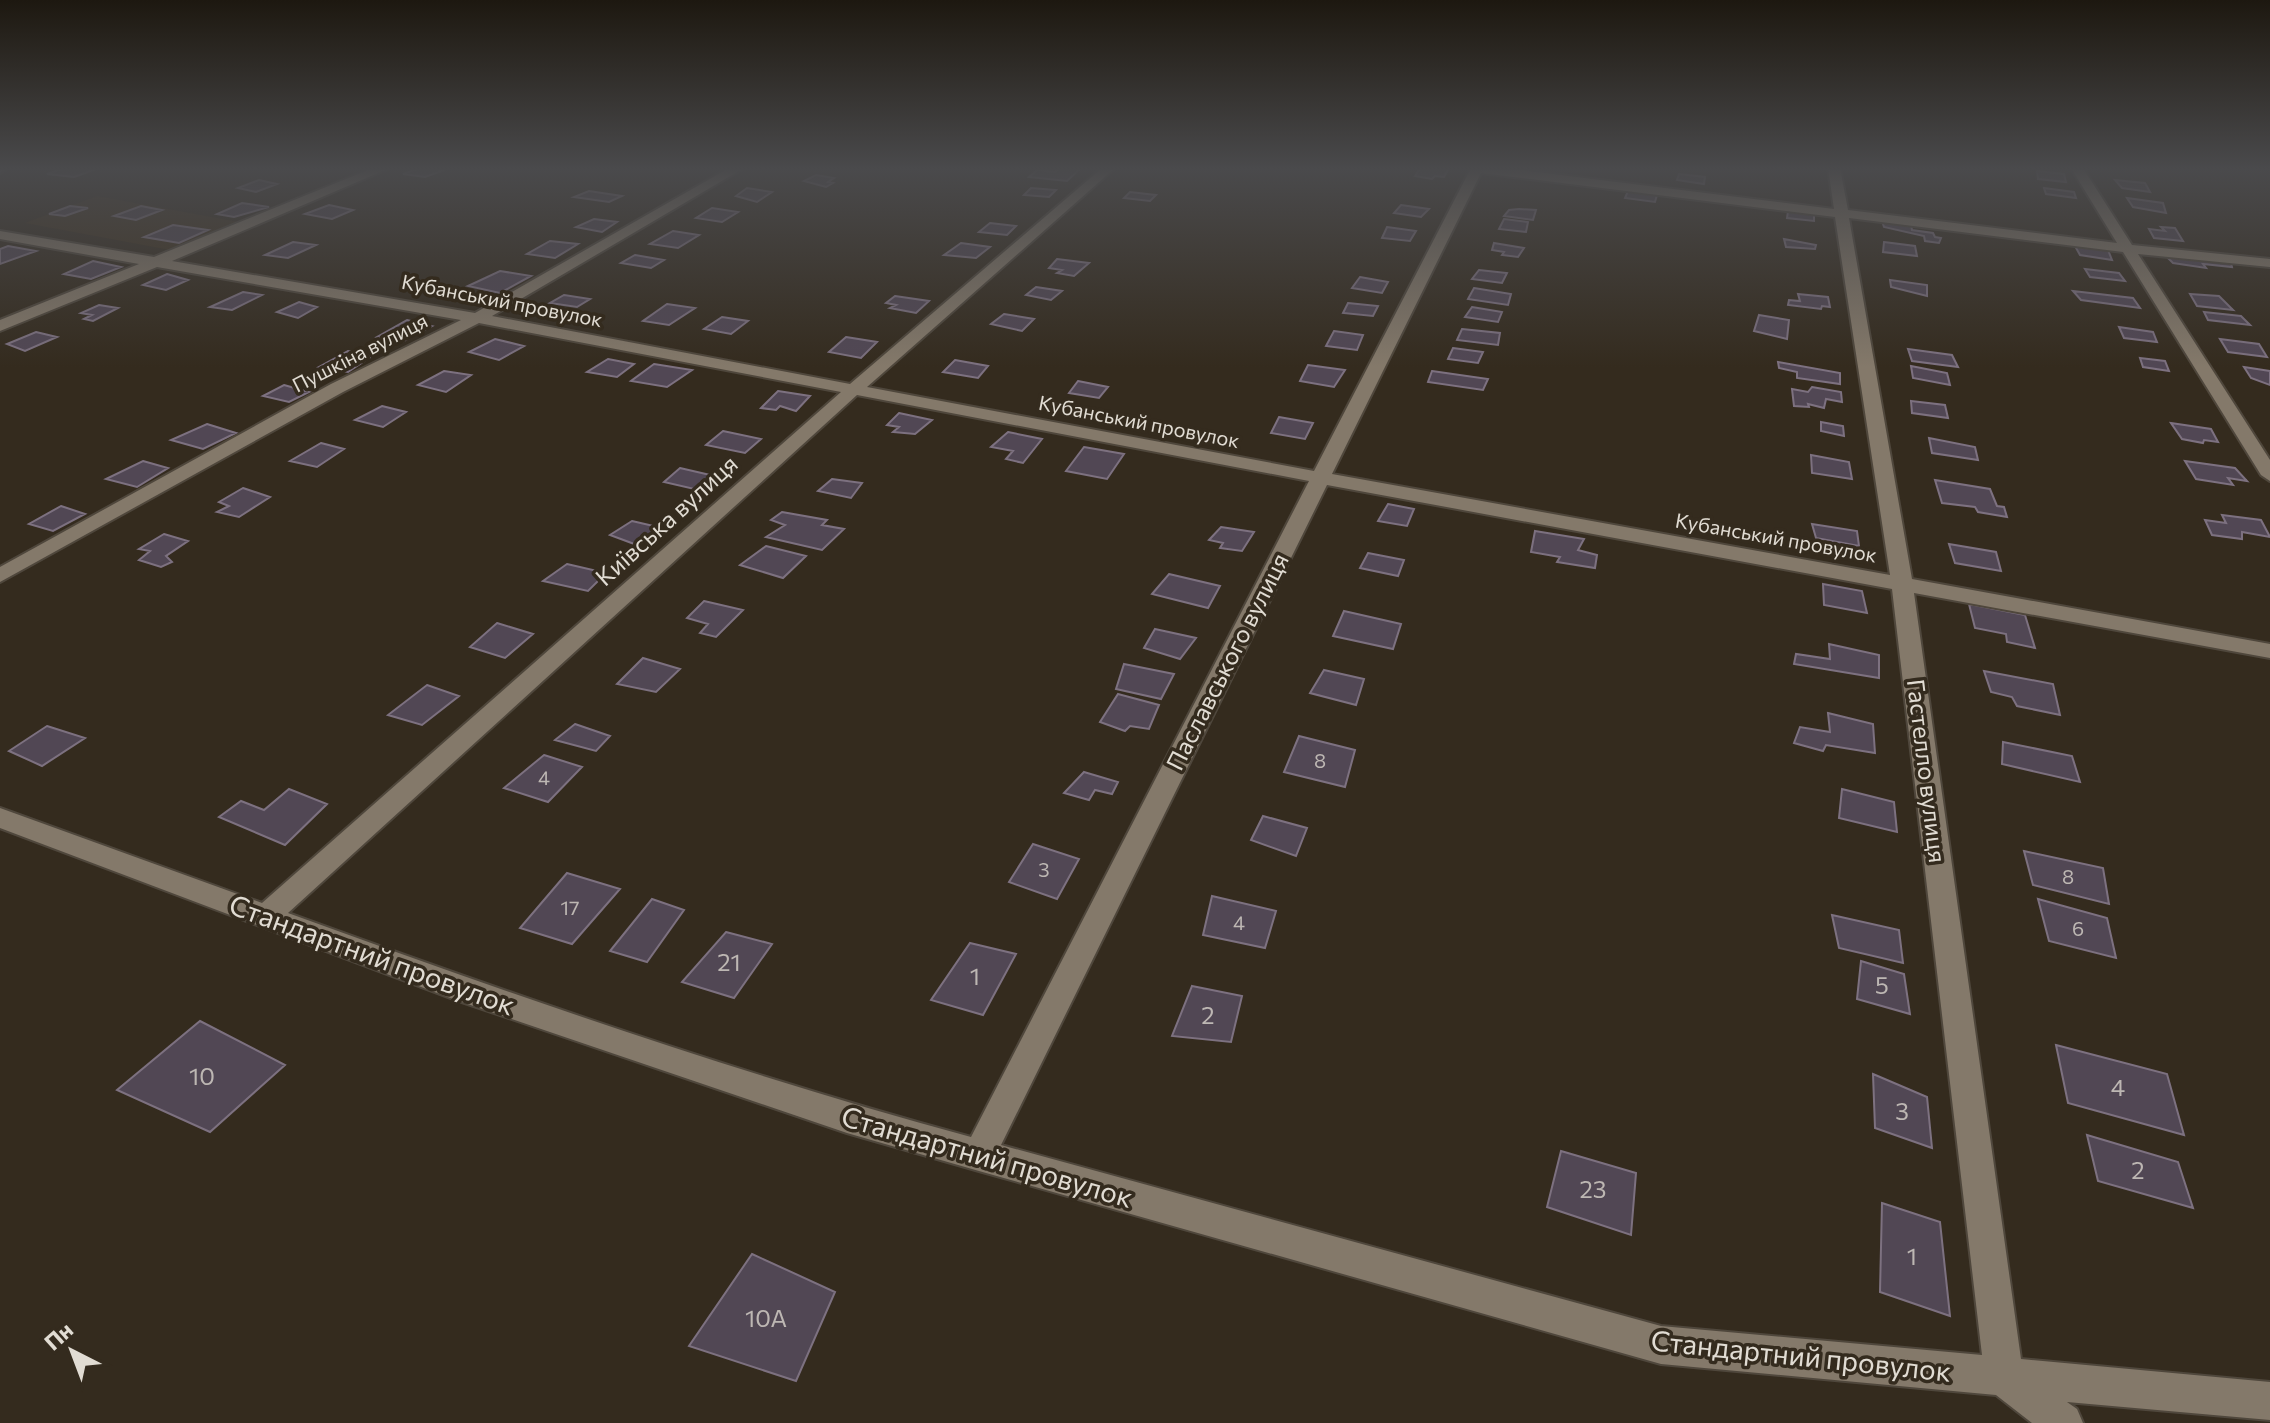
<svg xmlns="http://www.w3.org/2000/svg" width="2270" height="1423" viewBox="0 0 2270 1423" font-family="Commissioner,sans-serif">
<rect width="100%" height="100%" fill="#342b1e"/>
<path fill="#3e311e" d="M97,196L239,222L170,250L25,223Z"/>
<path fill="#514754" stroke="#7d7180" stroke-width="2" d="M64,168H99L74,177L47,174Z
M419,168H429L444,170L425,177L403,174Z
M1059,168H1081L1067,181L1029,177L1037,170L1055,172Z
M1420,168H1449L1444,177L1435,176L1432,179L1415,176Z
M2037,171L2064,174L2066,182L2038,179Z
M1679,174L1705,177L1704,184L1677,180Z
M816,175L834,178L828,182L833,183L826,187L804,181Z
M259,180L277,184L256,192L238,188Z
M2115,180L2145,183L2150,192L2122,188Z
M747,188L772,192L757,202L736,196Z
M1031,188L1056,190L1049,197L1024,195Z
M2044,188L2074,192L2076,198L2046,194Z
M589,191L622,196L609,202L574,197Z
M1628,191L1657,195L1655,202L1625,198Z
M1130,192L1156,195L1150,201L1124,198Z
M2127,198L2163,203L2166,213L2133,207Z
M242,203L269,207L234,217L217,214Z
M329,205L353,210L332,219L305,214Z
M1401,205L1429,209L1421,217L1394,213Z
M70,206L88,208L65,216L49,214Z
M141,206L162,210L136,220L114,216Z
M712,208L738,212L722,222L696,218Z
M1519,209L1536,210L1533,220L1504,216L1509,210Z
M1788,211L1814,214V221L1787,218Z
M594,219L617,222L602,232L576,227Z
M1504,219L1528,222L1526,232L1499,229Z
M1882,221L1911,224L1912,230L1933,233L1935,237L1941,238L1939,243L1925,241L1924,236L1884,227Z
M990,223L1016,226L1007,235L979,232Z
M173,225L208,230L179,243L144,237Z
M1387,227L1416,231L1410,241L1382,238Z
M2161,227L2175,228L2183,241L2154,238L2149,229L2165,231Z
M673,231L699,235L678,248L650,244Z
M1784,239L1816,245L1815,249L1786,247Z
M550,241L578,244L555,258L527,254Z
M293,242L316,245L288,258L265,255Z
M1884,242L1915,246L1917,256L1883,252Z
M961,243L990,247L976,258L944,255Z
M1494,243L1524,248L1518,257L1502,255L1504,252L1492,250Z
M8,246L36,251L0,264V249Z
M2075,246L2108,250L2112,260L2080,255Z
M635,255L664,260L651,268L621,263Z
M2165,255L2231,263L2232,267L2203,264L2206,268L2173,263Z
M1057,259L1089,263L1074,276L1057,273L1062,270L1049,268Z
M93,261L121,267L91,279L64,274Z
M2085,269L2119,273L2125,281L2090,277Z
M1479,270L1507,273L1502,283L1472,279Z
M500,271L531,276L500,293L468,286Z
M167,274L188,280L166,290L143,285Z
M1360,277L1388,282L1382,293L1352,288Z
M1890,280L1927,285V296L1891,287Z
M1036,287L1062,291L1051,300L1026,295Z
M1474,288L1511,294L1508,305L1468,299Z
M2073,291L2133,298L2140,308L2081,300Z
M243,292L262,295L232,310L210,307Z
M1798,294L1828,297L1830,307L1822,306L1821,309L1788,305L1789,300L1800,301Z
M2190,294L2219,296L2233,310L2197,306Z
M564,295L590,299L577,307L550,303Z
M895,296L929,301L916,313L890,308L896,305L886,303Z
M299,302L317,307L298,318L277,312Z
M1348,303L1378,306L1373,316L1343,313Z
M667,304L695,308L669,325L643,321Z
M99,305L118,308L93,321L84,319L92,315L81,313Z
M1472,307L1502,312L1498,322L1465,317Z
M2204,312L2241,316L2250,325L2208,320Z
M1004,314L1034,319L1022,331L991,324Z
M1759,315L1789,320L1787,339L1754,331Z
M722,317L748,321L731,334L704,329Z
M407,320L432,326L402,342L377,337Z
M2119,327L2153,332L2157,342L2124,338Z
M1462,329L1500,333L1498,345L1457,340Z
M1334,331L1363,335L1357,350L1326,346Z
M36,332L57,337L25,351L7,344Z
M846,337L877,342L861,358L829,352Z
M495,339L524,346L499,360L469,352Z
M2220,339L2259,344L2267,357L2228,352Z
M1453,348L1483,352L1478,363L1448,359Z
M1908,349L1952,355L1958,367L1912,361Z
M348,351L372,356L348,372L319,367Z
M2140,358L2165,361L2169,371L2143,367Z
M608,359L634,364L617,377L587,372Z
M955,360L988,366L978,378L943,372Z
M1778,362L1840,373V384L1797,378V372L1779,368Z
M654,364L692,370L667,387L631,381Z
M1308,365L1345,370L1334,387L1300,381Z
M1911,366L1947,373L1950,385L1913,378Z
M2244,367L2270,371V385L2251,378Z
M444,371L471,375L446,392L418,385Z
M1432,371L1488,379L1483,390L1428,382Z
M1078,381L1108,387L1099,398L1069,393Z
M284,385L309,392L289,402L263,396Z
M1812,387L1841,392L1842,402L1826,399L1824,408L1808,404L1809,407L1794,406L1792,389L1808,392Z
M778,391L810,396L796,411L780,406L776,410L761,408Z
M1911,401L1945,405L1948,418L1912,413Z
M382,406L406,412L383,427L355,420Z
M899,413L932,420L915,434L893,432L899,427L887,425Z
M1279,417L1313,423L1305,439L1271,433Z
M1821,422L1843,426L1844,436L1821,431Z
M2171,423L2211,429L2218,442L2204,440L2203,443L2182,439Z
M207,424L236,433L203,449L171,440Z
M723,431L761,439L745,453L706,445Z
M1008,432L1042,439L1023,463L1006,459L1013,451L991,447Z
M1929,438L1975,447L1978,460L1932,453Z
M321,443L344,449L317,467L290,461Z
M1084,447L1124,454L1107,479L1066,471Z
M1811,455L1849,462L1852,479L1812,473Z
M143,461L168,468L137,487L106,479Z
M2185,461L2235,468L2247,481L2228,478L2233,485L2196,479Z
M680,468L719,477L703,491L664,482Z
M832,479L862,483L851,498L818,491Z
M1935,480L1990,489L1997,506L2004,507L2007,517L1978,512L1975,507L1942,503Z
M243,488L270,497L239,517L217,512L229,506L219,502Z
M1388,504L1414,509L1407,526L1378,521Z
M61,506L85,514L53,531L29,524Z
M782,512L827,520L822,525L844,529L822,550L766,537L785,525L771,520Z
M2222,515L2261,520L2270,537L2242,532V539L2212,535L2205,520L2226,523Z
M632,521L658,527L637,545L610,535Z
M1812,524L1857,531L1859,546L1816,538Z
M1221,527L1254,532L1242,551L1220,548L1223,543L1209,540Z
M1535,531L1584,539L1578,550L1597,555L1595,568L1557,562L1560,557L1531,552Z
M164,534L188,541L166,556L172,562L161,567L139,560L150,551L139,549Z
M1949,544L1996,552L2001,571L1955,563Z
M766,546L806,556L783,578L740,565Z
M1368,553L1404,560L1398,576L1360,568Z
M567,564L606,573L588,591L543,581Z
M1169,574L1220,586L1208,608L1152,594Z
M1823,584L1862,591L1867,613L1824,605Z
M704,601L743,610L716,637L700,633L708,624L687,618Z
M1969,604L2025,615L2035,648L2007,642L2006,634L1975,628Z
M1344,611L1401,624L1393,649L1333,636Z
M497,623L533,634L505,658L470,647Z
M1155,629L1196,638L1180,659L1144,648Z
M1829,644L1879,655V678L1794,664L1796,654L1830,659Z
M643,658L680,669L656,692L617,684Z
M1124,664L1174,674L1161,699L1116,689Z
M1324,670L1364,679L1356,705L1310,693Z
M1984,671L2053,684L2060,715L2017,706L2012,697L1991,692Z
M427,685L459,696L422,725L388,715Z
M1118,694L1159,705L1149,729L1130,726L1125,731L1100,722Z
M1828,713L1873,724L1875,753L1826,745L1823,751L1794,743L1800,727L1830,732Z
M575,724L610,736L596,751L555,740Z
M47,726L85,738L42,766L9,751Z
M1299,736L1355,750L1345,787L1284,772Z
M2003,742L2072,756L2080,782L2002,764Z
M544,755L582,767L548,802L504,788Z
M1084,772L1118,782L1112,794L1095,790L1089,800L1064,793Z
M289,789L327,804L285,845L219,817L241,801L264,810Z
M1842,789L1894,802L1897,832L1839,818Z
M1263,816L1307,828L1296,856L1251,840Z
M1033,844L1079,859L1057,899L1009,882Z
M2024,851L2103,868L2109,904L2033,885Z
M567,873L620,889L572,944L520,928Z
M1212,896L1276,911L1265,948L1203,935Z
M652,899L684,910L647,962L610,951Z
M2038,899L2107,918L2116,958L2049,941Z
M1832,915L1899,930L1903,963L1839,948Z
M726,932L772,944L734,998L682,982Z
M970,943L1016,954L983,1015L931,1000Z
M1861,961L1904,974L1910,1014L1857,999Z
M1192,986L1242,996L1231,1042L1172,1036Z
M200,1021L285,1065L210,1132L117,1090Z
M2056,1045L2167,1074L2184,1135L2068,1103Z
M1873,1074L1927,1097L1932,1148L1875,1128Z
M2087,1135L2178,1162L2193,1208L2098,1181Z
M1561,1151L1636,1173L1631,1235L1547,1207Z
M1882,1203L1940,1222L1950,1316L1880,1292Z
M752,1254L835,1292L796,1381L689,1346Z"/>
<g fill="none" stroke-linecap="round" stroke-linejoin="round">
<g stroke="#4f473c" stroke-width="4">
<path id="minor" d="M373,168H390L172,261L475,313L729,168H744L492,316L850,384L1102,168H1115L867,387L1314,471L1470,170L1468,168H1503L1834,209L1828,168H1840L1848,210L2117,243L2071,168H2083L2132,245L2270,259V267L2138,254L2270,460V481L2261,475L2123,252L1849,218L1912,579L2270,644V658L1914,593L2021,1359L2270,1382V1420L2067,1402L2077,1409L2083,1423H2032L1996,1395L1661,1364L979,1171L847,1133L453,999L0,828V808L262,903L841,392L479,323L343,392L0,582V567L331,384L461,320L157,267L0,331V320L139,264L0,239V231L154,257ZM1481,173L1835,217L1890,575L1332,474ZM857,395L1309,481L971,1137C740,1074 513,995 288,913ZM1327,485L1892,589L1982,1355L1661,1326L1001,1145Z"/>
</g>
<g stroke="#4f473c" stroke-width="4">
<path id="tertiary" d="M0,168H8L0,173Z"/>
</g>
<use href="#minor" fill="#84796a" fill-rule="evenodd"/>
<use href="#tertiary" fill="#84796a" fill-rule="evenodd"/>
</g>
<linearGradient id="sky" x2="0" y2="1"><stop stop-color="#1d1810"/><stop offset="0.46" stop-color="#4a4a4c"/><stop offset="1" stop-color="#4a4a4c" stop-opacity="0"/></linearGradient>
<rect width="2270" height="367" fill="url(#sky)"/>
<g text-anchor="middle" stroke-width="7" stroke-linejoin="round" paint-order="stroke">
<g font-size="20" fill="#e1dcd3" stroke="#342b1e">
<text transform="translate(502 301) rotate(11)" y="7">Кубанський провулок</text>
<text transform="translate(360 353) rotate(-27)" y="7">Пушкіна вулиця</text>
<text transform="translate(1139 422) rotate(11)" y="7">Кубанський провулок</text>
<text transform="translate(1776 538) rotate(10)" y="7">Кубанський провулок</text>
</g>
<g font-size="20" fill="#bdb7b3">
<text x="1320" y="768">8</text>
<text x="544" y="785">4</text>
<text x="1044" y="877">3</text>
<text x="2068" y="884">8</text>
<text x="570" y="915">17</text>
<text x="1239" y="930">4</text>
<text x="2078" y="936">6</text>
</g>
<g font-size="24" fill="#e1dcd3" stroke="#342b1e">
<text transform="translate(667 521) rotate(-42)" y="8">Київська вулиця</text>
<text transform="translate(1228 662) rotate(-63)" y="8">Паславського вулиця</text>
<text transform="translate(1926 771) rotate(83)" y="8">Гастелло вулиця</text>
</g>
<g font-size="24" fill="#bdb7b3">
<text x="729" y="971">21</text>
<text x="975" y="985">1</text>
<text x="1882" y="994">5</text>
<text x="1208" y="1024">2</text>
<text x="202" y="1085">10</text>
<text x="2118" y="1096">4</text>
<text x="1902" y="1120">3</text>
<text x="2138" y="1179">2</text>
<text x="1593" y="1198">23</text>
<text x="1912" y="1265">1</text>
<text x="766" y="1327">10А</text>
</g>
<g font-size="28" fill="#e1dcd3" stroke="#342b1e">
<text transform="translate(372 955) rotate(20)" y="10">Стандартний провулок</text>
<text transform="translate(987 1157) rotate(16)" y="10">Стандартний провулок</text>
<text transform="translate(1801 1356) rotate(6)" y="10">Стандартний провулок</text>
</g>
</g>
<g transform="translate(72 1351) rotate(318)" stroke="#342b1e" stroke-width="6" paint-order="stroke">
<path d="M0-6L14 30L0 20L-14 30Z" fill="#e1dcd3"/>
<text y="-12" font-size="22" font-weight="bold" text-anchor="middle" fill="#e1dcd3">Пн</text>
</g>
</svg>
